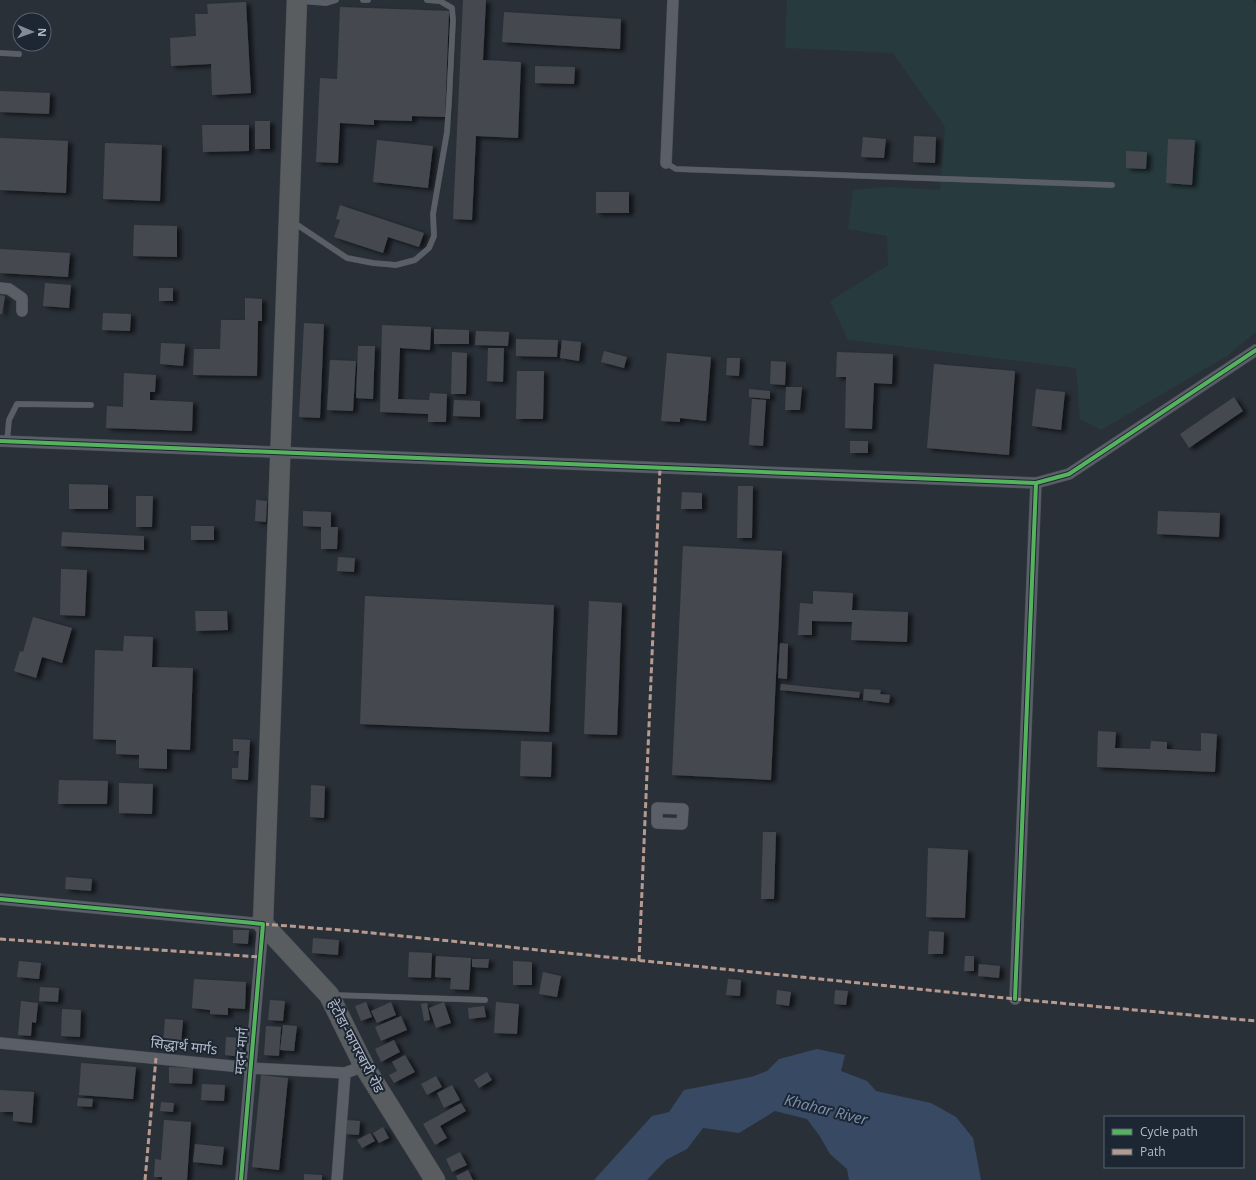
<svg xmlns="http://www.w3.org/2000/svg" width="1256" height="1180" viewBox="0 0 1256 1180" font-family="'Open Sans','Noto Sans Devanagari',sans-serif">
<defs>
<filter id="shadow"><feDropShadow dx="4.5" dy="2.5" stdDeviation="2" flood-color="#0009"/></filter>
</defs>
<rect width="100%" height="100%" fill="#2a3038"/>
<path fill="#273a3e" d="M787,0H1253L1256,4V332L1227,356L1101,430L1080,419L1076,368L848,340L830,301L888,265L887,236L848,229L853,190L889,187L940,190L945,127L893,53L785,48Z"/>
<path fill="#384963" d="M817,1049L845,1055L841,1071L867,1081L876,1091L931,1103L956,1117L973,1138L981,1180H849L847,1169L830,1154L819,1135L807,1119L775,1111L739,1133L703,1128L687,1149L666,1160L647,1180H594L652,1116L669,1112L684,1090L751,1077L767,1071L779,1059Z"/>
<path fill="#444950" filter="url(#shadow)" d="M463,0H486L483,60L521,62L518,138L476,136L472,220L453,219Z
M246,2L251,93L212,95L211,64L171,66L170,38L196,36L195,14H208L207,4Z
M340,7L449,11L445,117L412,116V121L374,120V125L340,123L338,163L316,162L320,78L337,79Z
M504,12L621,19L620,49L502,42Z
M535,66L575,67L574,84L535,83Z
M0,91L50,93L49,114L0,112Z
M255,121H270V149H255Z
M202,125H249V151L203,152Z
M914,136L936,137L935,163L913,162Z
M863,137L886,139L884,158L861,157Z
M0,138L68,141L66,193L0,190Z
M1168,139L1195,140L1192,185L1166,183Z
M377,140L433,146L428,188L373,182Z
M105,143L162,145L160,201L103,199Z
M1126,151L1147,152L1146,169L1126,168Z
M596,192H629V213H596Z
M340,205L424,233L419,247L388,237L383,253L334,237L340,220L336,219Z
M134,225L177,226V257L133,256Z
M0,249L70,253L68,277L0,273Z
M45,283L71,285L69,308L43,306Z
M159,288H173V301H159Z
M0,295L5,296L2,314H0Z
M245,298L262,299V321H258L257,376L193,375L194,349H220L221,320H245Z
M103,313L131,314L130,331L102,330Z
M304,323L324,324L320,418L299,417Z
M382,325L431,327L430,350L400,348L398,399L429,400L430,393L447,394L446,422H428V414L380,412Z
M434,329L469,330V344H434Z
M476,331L509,332L508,346L475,345Z
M516,339L558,340L557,357L516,356Z
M562,340L581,342L579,361L560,358Z
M161,343L185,344L183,366L160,364Z
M358,346H375L373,399L356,398Z
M488,348H504L503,382L487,381Z
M604,351L627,357L624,368L601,362Z
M452,352L467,353L466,394H451Z
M837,352L893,354L892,384L874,383L872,429L845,428L846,377H836Z
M667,353L711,357L706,421L680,418V422L661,421Z
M727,358H740L739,376L726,375Z
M330,360L356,361L353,411L327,410Z
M771,361L786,362L785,385L770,384Z
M934,364L1015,371L1009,455L927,448Z
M517,371H544L543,419H516Z
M124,373L156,375L155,392H150V400L193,402L192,431L106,428L107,406L123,407Z
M786,387H802L800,410H785Z
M749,389L770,391V399L749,397Z
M1036,389L1065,392L1061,430L1032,426Z
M1234,397L1243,411L1189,448L1180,434Z
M752,399L766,400L763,446L749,445Z
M454,400L480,401V417L453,416Z
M850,441H868V453H850Z
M69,484L108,485V509H69Z
M738,486H753L752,538H737Z
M682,492L702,493V509H681Z
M136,496H153L152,527H136Z
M256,500L267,501L266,522L255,521Z
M303,511L331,512V527H338L337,549H321V527L303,526Z
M1158,511L1220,513L1219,537L1157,534Z
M191,526H214V540H191Z
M62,532L144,536V550L61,546Z
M683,546L782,551L771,780L672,775Z
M338,557L355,558L354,572L337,571Z
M61,569L87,570L85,616L60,615Z
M813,591L853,593L852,610L908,612L907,642L851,640L852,622L812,621V635H798L800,603L813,604Z
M365,596L554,605L549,732L360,724Z
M589,601L622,603L617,735L584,734Z
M195,611H227L228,630L196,631Z
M33,617L72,628L62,663L42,657L36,678L14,671L20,651L23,652Z
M124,636L153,637L152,667L193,668L190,750L167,749V769L139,768V755L116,754V740L93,739L95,650L123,651Z
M780,643L788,644L787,679L778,678Z
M781,684L860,692L859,698L780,690Z
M864,689L881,690L880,694L890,695L889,703L863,700Z
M1098,731L1116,732L1115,748L1150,749L1151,741L1167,742V749L1201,751V733L1217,734L1215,772L1097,767Z
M233,739L250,740L248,780L232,779V768H238L239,751H233Z
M521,741L552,742L551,777L520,776Z
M59,780L108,781L107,804H58Z
M119,783L153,784L152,814L119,813Z
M311,785L325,786L324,818L310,817Z
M763,832H776L774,899H761Z
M928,848L968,850L965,918L926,917Z
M66,877L92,879L91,891L65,889Z
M233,930H249L248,944L233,943Z
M929,931L944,932L943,954H928Z
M313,938L339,940L338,955L312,953Z
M409,952L432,953L431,978L408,977Z
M436,956L471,958L469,990L450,989L451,978L435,977Z
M965,956H974V971H964Z
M472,959H489L488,968L472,967Z
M19,961L41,963L39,979L17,977Z
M513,961L532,962V985H513Z
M979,964L1000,966L999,978L978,976Z
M543,972L561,976L557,997L539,994Z
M194,979L246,982L245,1009L228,1008V1015L210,1014V1010L192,1008Z
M728,979L741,980L740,996L726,995Z
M40,987L59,988L58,1002L39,1001Z
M777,990L791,992L789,1006L776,1004Z
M835,990L848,991L846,1005L834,1004Z
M270,1000L285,1001L283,1021L268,1020Z
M21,1001L38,1003L36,1023L32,1022L31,1036L18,1035Z
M366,1002L372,1017L361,1021L355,1006Z
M391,1002L396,1015L377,1023L371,1011Z
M444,1002L451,1023L436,1028L429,1008Z
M496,1002L519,1004L517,1034L494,1033Z
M427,1003L430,1020L424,1021L421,1004Z
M484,1006L486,1017L469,1019L468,1008Z
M62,1009L81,1010L80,1037L61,1036Z
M401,1016L407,1030L381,1041L375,1027Z
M165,1019L183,1020L181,1045L163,1044Z
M283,1025L297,1026L294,1051L280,1050Z
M266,1026L281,1027L279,1056L264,1055Z
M226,1037L243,1038L242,1057L225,1055Z
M394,1040L400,1052L381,1062L375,1049Z
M405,1055L415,1072L394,1083L389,1075L397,1071L392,1062Z
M81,1063L136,1067L133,1099L79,1095Z
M169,1067L193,1068L192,1084L169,1083Z
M487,1072L492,1080L479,1088L474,1080Z
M261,1075L288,1078L279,1170L252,1167Z
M436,1076L442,1087L427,1095L421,1084Z
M202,1084L225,1085L224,1101L201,1100Z
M452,1085L460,1100L444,1108L437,1093Z
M0,1090L34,1092L32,1123L13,1121V1112H0Z
M78,1098L93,1099L92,1107L77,1106Z
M161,1102L174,1103L173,1112L160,1111Z
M461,1103L466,1111L440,1126L447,1138L435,1145L423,1124Z
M164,1120L191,1122L187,1180H162V1177H154L155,1159L161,1160Z
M346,1120L360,1121L359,1135L345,1134Z
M383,1127L389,1138L379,1143L373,1133Z
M370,1133L375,1141L362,1148L357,1140Z
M195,1144L224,1147L222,1165L193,1162Z
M460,1152L467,1165L452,1172L446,1159Z
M468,1170L473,1180H458L456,1176Z
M304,1174L322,1175V1180H304Z"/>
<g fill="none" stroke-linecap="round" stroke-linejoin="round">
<g stroke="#484c53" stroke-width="6">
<path id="lane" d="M363,0H368
M301,1L326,3L336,0
M0,53L19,54
M666,163L676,169L1112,185
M293,222L347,258L373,263L396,265L415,260L429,248L434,236L433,214L447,132L449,102L453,20L452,8L440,1L427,0
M7,441L9,420L17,404L91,405
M333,995L485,1000"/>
</g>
<g stroke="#484c53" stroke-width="12">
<path id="street" d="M666,163L673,0
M0,288L9,289L22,298V311
M0,441L1036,483L1069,474L1256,350
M657,808L683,809L682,824L657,823Z
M0,899L263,924L241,1180
M1015,999L1036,483
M0,1043L251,1068L345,1073L364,1066
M337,1180L345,1073"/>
</g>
<g stroke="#474c53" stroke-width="21">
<path id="highway" d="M297,0L263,924L329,995L364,1066L435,1180"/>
</g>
<use href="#lane" stroke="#5a5e66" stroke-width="5.5"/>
<use href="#street" stroke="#5a5e66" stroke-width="11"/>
<use href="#highway" stroke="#5a5d60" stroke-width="20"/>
<path stroke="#b69a8f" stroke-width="3" stroke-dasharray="6 3" stroke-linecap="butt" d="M263,924L353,931L1015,999L1256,1021
M0,939L260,957
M639,961L660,468
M145,1180L156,1058"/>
<g stroke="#1d2633" stroke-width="6">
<path id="cycleway" d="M0,441L1036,483L1069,474L1256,350
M0,899L263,924L241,1180
M1015,999L1036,483"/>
</g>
<use href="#cycleway" stroke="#56b35d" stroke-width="4"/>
</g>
<g text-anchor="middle" stroke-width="4" stroke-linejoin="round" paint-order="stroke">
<g font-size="14" fill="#b4bcc9" stroke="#1d2633">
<text transform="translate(184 1046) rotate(6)" y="5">सिद्धार्थ मार्गs</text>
<text transform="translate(356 1046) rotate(62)" y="5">हेटौडा-फापरबारी रोड</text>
<text transform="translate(241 1051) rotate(-85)" y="5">मदन मार्ग</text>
</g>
<g font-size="15" font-style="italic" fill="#7c92b1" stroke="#1d2633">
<text transform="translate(826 1110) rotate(14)" y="5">Khahar River</text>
</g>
</g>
<rect x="1104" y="1116" width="140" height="52" fill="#1d2633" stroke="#59626f"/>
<rect x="1112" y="1129" width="20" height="6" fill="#56b35d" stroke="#59626f"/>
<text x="1140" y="1136" font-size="12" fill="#b4bcc9">Cycle path</text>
<rect x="1112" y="1149" width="20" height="6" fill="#b69a8f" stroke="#59626f"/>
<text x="1140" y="1156" font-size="12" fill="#b4bcc9">Path</text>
<g transform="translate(32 32) rotate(92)"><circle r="19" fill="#1d2633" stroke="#59626f"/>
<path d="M0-3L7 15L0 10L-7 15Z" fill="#848b96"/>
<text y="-6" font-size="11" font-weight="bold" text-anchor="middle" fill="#b4bcc9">N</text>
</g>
</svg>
